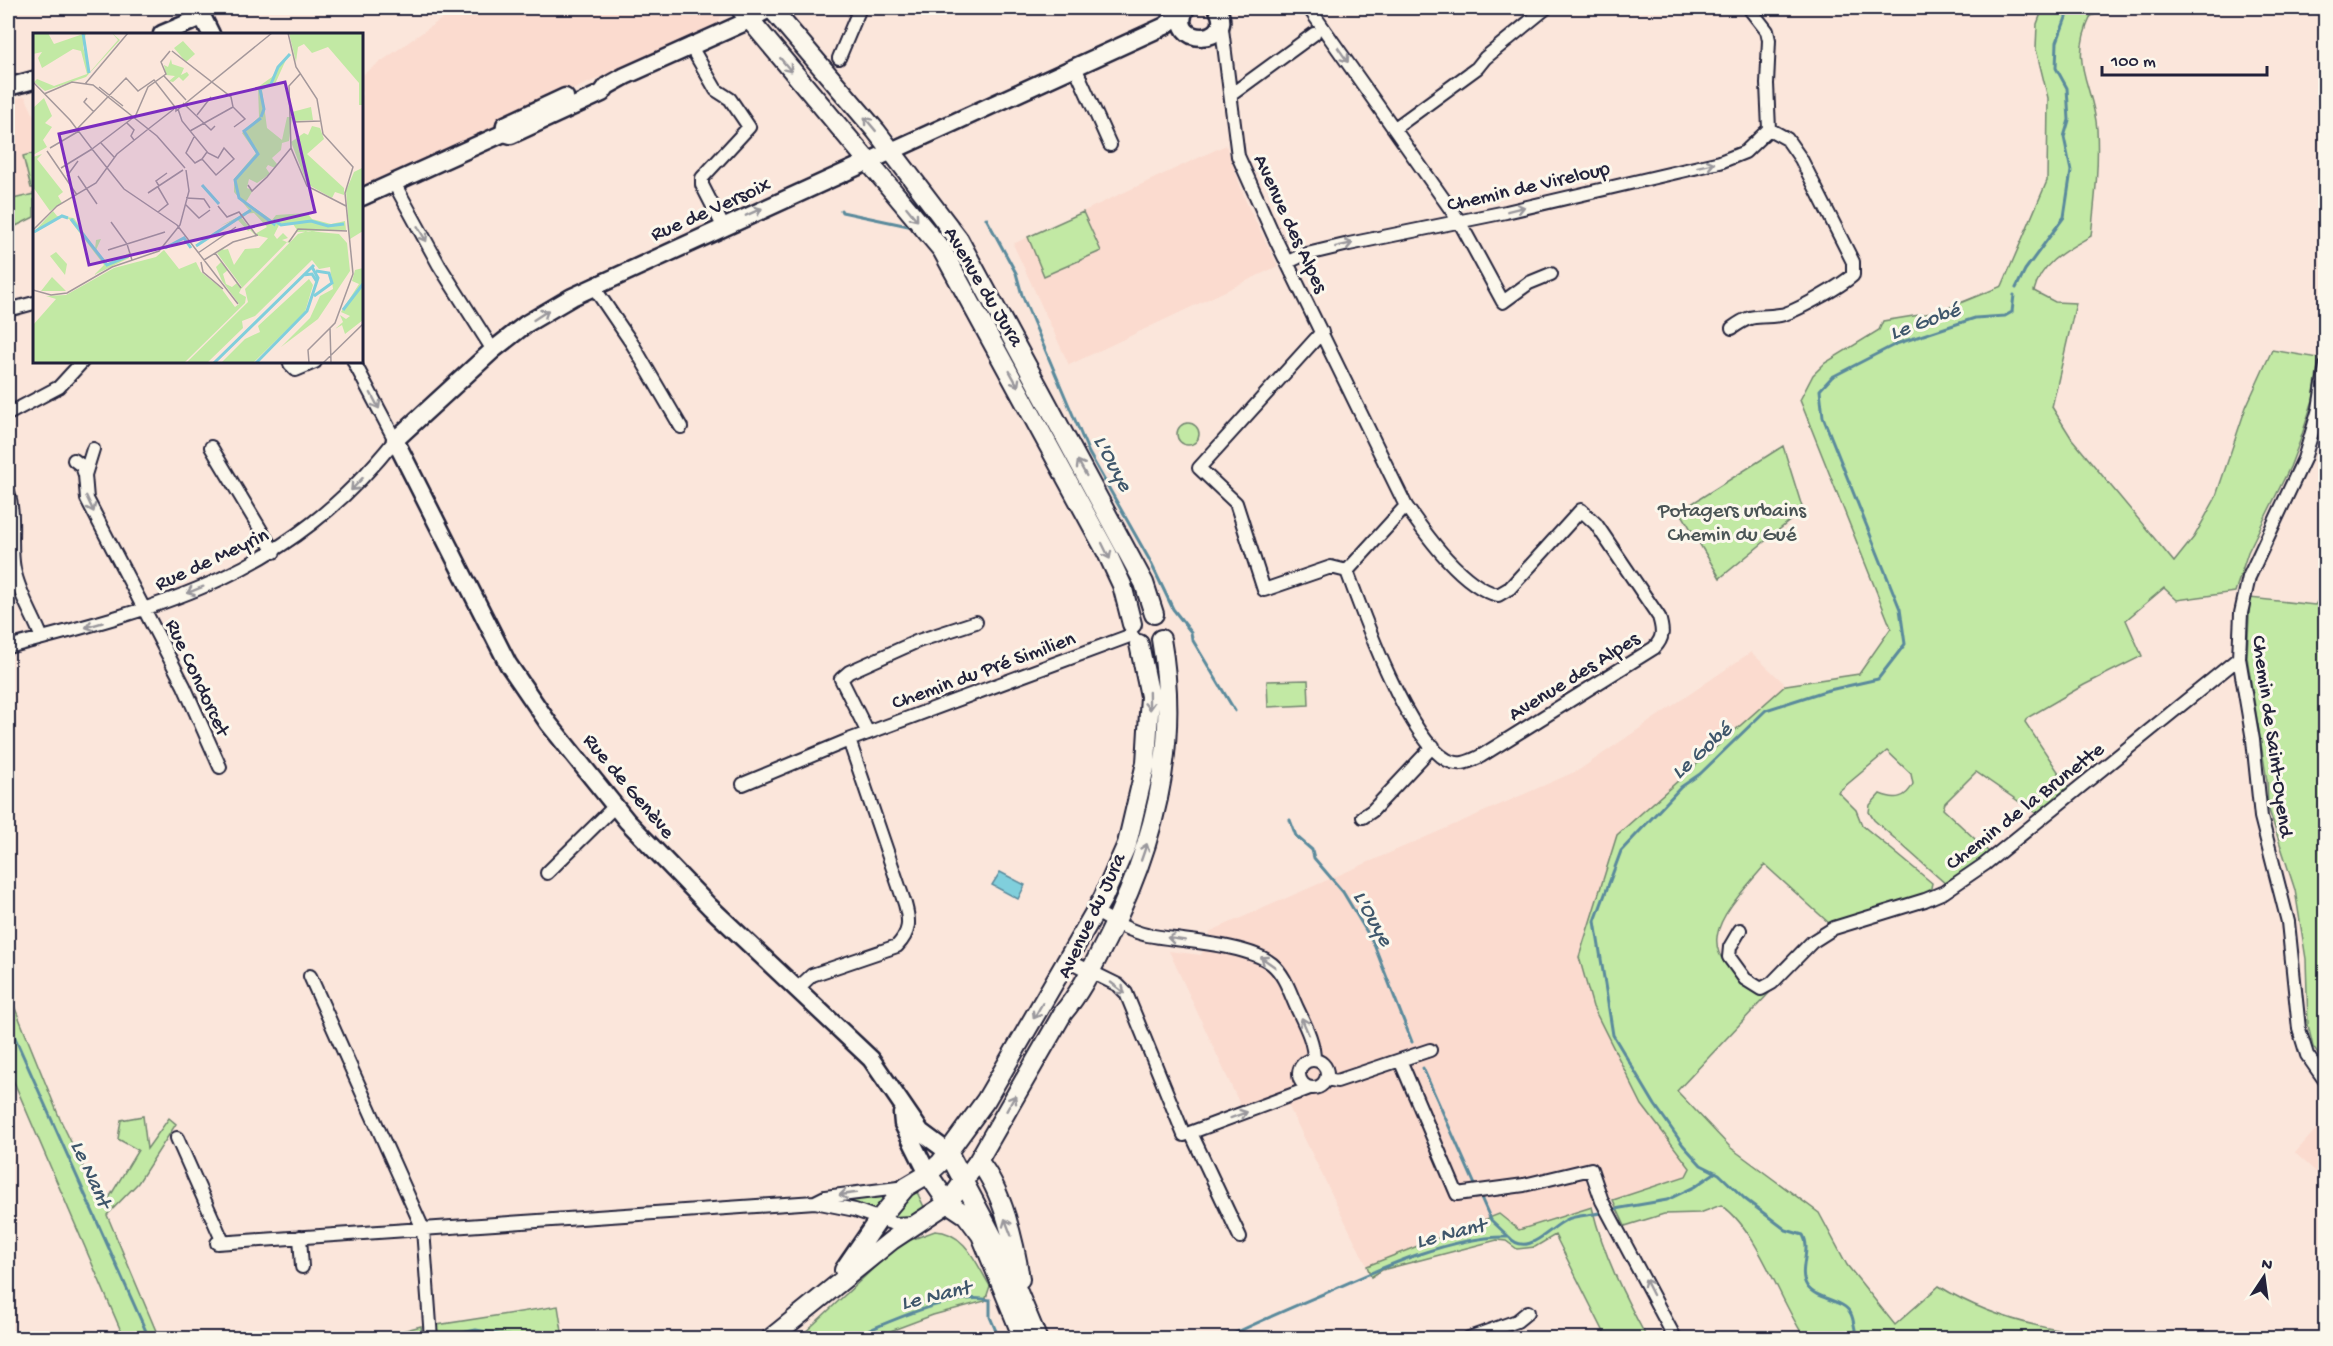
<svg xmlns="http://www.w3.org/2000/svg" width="2333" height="1346" viewBox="0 0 2333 1346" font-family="'Gochi Hand',sans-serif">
<rect width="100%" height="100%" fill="#fbe6db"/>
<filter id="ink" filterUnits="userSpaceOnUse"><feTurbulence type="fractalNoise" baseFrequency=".0167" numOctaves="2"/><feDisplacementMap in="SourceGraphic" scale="12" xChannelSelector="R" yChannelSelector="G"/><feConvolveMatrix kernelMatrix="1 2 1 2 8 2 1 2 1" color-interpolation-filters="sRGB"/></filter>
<g filter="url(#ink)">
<path fill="#fbdbcf" d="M457,8H725L718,23L362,187V75Z
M25,96L34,116V217L8,230V100Z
M1226,145L1246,202L1278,266L1069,365L1013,244Z
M1751,652L1786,685L1617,835L1579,957L1593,1007L1642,1105L1690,1168L1686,1176L1519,1230L1499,1214L1367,1266L1288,1105L1247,1120L1169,951L1201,955L1211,931L1579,770Z
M2325,1119V1180L2295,1153Z"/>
<path fill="#c2e9a4" stroke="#728670" stroke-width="1.5" d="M2043,8H2191L2151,14L2107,9L2091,16C2068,64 2093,83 2097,129C2099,165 2095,199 2091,236C2067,250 2041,262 2034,291L2055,302L2076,303L2052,407L2072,439L2174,562L2194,537L2215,499L2246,407L2272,350L2319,358L2313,400L2300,441L2290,467L2248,552L2235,592L2177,600L2164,588L2126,620L2142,656L2084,685L2027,718L2025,722L2071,791L2040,816L1976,772L1945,803L1943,809L1992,855L1947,885L1874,820L1869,812L1870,805L1880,794C1895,800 1906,799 1913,784L1911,774L1887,751L1838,792L1856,810L1862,825L1932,883L1930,893L1840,922L1829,923L1765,865C1720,917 1683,953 1767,992L1772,990L1677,1091L1731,1148L1819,1213L1847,1265L1895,1325L1939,1286C1994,1321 2060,1334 2124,1338H1805C1780,1302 1757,1228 1721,1205L1700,1213L1664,1214L1625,1226L1613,1200L1686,1176L1690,1168L1642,1105L1593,1007L1579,957L1617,835L1786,685L1859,674L1891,628L1800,400L1813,375L1825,363L1879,330L1883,321L1938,312L2002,286L2047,181L2048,98L2036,49L2037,24Z
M34,153V188H31L23,156Z
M34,194V217L16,226L13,199Z
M1083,212L1101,251L1044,276L1028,237Z
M1177 434a11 11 0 1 1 22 0a11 11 0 1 1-22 0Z
M1783,446L1803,510L1720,578L1680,511Z
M2325,590V1064L2313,1047L2308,1025L2306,959L2295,890L2268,807L2267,781L2247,657L2250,598L2315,605Z
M1308,680L1309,705L1268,707L1267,681Z
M8,991L60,1119L103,1208L138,1150L118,1139L121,1120L143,1116L147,1149L169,1118L176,1124L138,1183L107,1215L159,1338H124L8,1068Z
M915,1188L925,1209L906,1218L887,1217Z
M892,1192L877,1214L828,1200Z
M1592,1207C1603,1254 1624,1296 1647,1338H1607L1555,1235L1535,1247L1517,1249L1506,1241L1497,1240L1382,1270L1371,1277L1367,1266L1499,1214L1519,1230Z
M935,1231C965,1232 976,1263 990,1286L985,1301L933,1315L872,1338H799L892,1251L908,1241Z
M558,1306L563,1338H438L437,1325Z
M421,1326L422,1338H376Z"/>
<path fill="#80cfdc" stroke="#5a8a9c" stroke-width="1.5" d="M1000,872L1025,885L1018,899L992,885Z"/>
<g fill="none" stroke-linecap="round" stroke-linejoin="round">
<path stroke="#5a8a9c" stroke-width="3" d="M841,210L842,212L913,227
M986,218L1016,273L1022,295L1089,453L1149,559L1173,609L1191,632L1192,639L1235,711
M2016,288L2025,270L2064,217L2071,171L2064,137L2069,120L2067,88L2056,68L2057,42L2068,12L2075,8
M1290,820L1296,836L1312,850L1314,858L1343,892L1373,942L1412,1042
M8,1022L149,1338
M1423,1068L1476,1187
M1479,1193L1491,1220L1508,1236
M1609,1210L1667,1200L1694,1187L1716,1172
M438,1338L476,1330L520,1338
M850,1338C886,1324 951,1291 990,1300V1317L999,1338
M1225,1338C1259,1321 1295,1306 1330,1291C1381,1268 1453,1235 1509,1237C1527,1258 1549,1228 1566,1220C1576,1214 1592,1216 1603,1212
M1861,1338L1857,1336C1854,1329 1854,1320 1851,1314C1844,1299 1816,1300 1807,1286C1797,1271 1812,1250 1803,1235L1786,1230L1745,1199L1719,1174L1701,1165L1683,1145L1655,1105L1613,1035L1595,921L1621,851L1681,787L1700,774L1766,710L1825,691L1878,679L1905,644L1900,609L1823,417L1820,390L1832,377L1896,344L1975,318L2005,316L2012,312L2014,295
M1920,1338H1928"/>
<g stroke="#22223b" stroke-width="16">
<path id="street" d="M1309,8L1459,221L1503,302L1529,283L1551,274
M1221,21L1238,156L1273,234L1406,506C1426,535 1463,587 1498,595L1510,588L1581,510L1596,524L1659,617C1663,630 1664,638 1654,648L1481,756C1470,761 1460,767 1447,760C1407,738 1363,615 1347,571L1406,506
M690,45L716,90L730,99L749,127L702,178V185L723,226
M839,58L860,8
M1075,67L1110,145
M1232,94L1314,34
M1395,128L1477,68L1485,58L1546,8
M394,183L439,265L493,350
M1288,262L1303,255L1349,244L1506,212L1720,162L1745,152L1769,129
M593,286L633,345L681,427
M8,310L34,303
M1732,328C1754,312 1755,319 1780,315C1794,313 1841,286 1853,275V262L1801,159L1787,139L1769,129L1767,84L1769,40L1767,31L1749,8
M1322,332L1199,468L1236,503L1264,590L1331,567L1347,571
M290,364L296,370L315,362
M2326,366L2319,409L2304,459L2249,577L2241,613L2239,658L2253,740L2261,817L2288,922L2299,1029L2307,1055L2326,1082
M8,414L59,387L82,362
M211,447L274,552
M93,449L85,475L87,499L184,686L220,767
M74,460L82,466L85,475
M8,491C16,517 9,543 14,569C19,594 33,615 42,638
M8,647C166,606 288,575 395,440L354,362
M868,733L841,679L849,672L918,641L976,622
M743,784L849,740L1132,635
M1363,817L1372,811L1433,746
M547,873L615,806
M1096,912C1112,921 1129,931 1147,935C1179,941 1248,944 1272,964C1285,975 1290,993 1297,1008C1305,1025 1314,1041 1314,1060
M1740,930L1730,947L1729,957L1745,979L1761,989L1772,983L1812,942L1834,928L1925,900L1944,892L1985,864L2239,658
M1067,960L1118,985L1126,993L1184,1135L1310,1088
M310,976L423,1229L431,1338
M797,989L812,975L897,946C910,932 910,922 905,904L849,740
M1299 1074a14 14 0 1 1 28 0a14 14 0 1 1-28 0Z
M1400,1060L1457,1194L1524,1185L1591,1169L1602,1201L1675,1338
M1327,1079L1337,1081L1430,1050
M1191,1133L1240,1237
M177,1138L223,1242
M906,1187L825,1197L815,1202L855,1210L894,1224L914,1223
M300,1237L302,1267
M217,1243L815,1202
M1469,1338L1517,1321L1528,1312"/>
</g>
<g stroke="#22223b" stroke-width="21">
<path id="secondary" d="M198,8L211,34
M1186,8C1165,47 1239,46 1217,8
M162,34L202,17
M8,87L34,80
M504,133L505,125L565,97
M362,197L504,133L511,135L602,93L607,86L625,76L741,24L771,8
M902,1113L903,1124L928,1174
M948,1152L921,1132L871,1059L710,907L627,821L549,724L508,664L395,440L493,350L526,324L572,297L1165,26L1184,10"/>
</g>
<g stroke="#22223b" stroke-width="22">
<path id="primary" d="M740,8L942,250L1107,553L1122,585L1132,624
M771,8L876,131L959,240L1144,583L1154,614
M948,1152L1003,1256L1037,1338
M978,1161C1002,1188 1015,1244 1020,1279
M928,1174L948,1203L966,1215L981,1235L1023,1338
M844,1270L879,1219L906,1187L928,1174L940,1163L986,1100L1103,898L1127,844L1146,763L1150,696L1139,644
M771,1338L892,1240L948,1203L978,1161L1063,1013C1082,990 1094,964 1107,939C1155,845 1180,744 1161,639"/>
</g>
<use href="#street" stroke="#fbf7ec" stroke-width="12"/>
<use href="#secondary" stroke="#fbf7ec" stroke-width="16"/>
<use href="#primary" stroke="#fbf7ec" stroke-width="18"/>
</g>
<defs><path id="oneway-shaft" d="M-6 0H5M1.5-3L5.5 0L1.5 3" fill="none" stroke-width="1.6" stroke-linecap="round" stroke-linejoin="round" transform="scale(1.5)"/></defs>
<g stroke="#99979c">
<use href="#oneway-shaft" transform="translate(1343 55) rotate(55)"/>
<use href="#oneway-shaft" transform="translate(786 65) rotate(50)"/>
<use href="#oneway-shaft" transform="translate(870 124) rotate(-130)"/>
<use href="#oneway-shaft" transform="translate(1706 165) rotate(-13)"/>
<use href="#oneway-shaft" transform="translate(1516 209) rotate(-14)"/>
<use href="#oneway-shaft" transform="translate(754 212) rotate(-24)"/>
<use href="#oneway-shaft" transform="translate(912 214) rotate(51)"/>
<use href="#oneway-shaft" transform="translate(422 234) rotate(60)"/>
<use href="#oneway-shaft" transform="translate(1344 245) rotate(-13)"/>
<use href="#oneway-shaft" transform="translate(541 315) rotate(-33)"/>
<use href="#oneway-shaft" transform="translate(1014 379) rotate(61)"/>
<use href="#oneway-shaft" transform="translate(375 401) rotate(62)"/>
<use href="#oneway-shaft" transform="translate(1082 468) rotate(-119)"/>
<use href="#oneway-shaft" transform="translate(357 484) rotate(133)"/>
<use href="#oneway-shaft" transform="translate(90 504) rotate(65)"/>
<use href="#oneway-shaft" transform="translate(1106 551) rotate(64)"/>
<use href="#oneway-shaft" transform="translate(195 590) rotate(158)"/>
<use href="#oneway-shaft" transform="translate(94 625) rotate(164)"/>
<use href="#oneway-shaft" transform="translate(1149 701) rotate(89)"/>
<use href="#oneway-shaft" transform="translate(1144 852) rotate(-71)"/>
<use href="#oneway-shaft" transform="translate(1176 939) rotate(-171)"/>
<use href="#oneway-shaft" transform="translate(1268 962) rotate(-145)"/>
<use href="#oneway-shaft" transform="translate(1118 988) rotate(38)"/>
<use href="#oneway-shaft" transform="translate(1038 1011) rotate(120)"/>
<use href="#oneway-shaft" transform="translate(1305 1026) rotate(-113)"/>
<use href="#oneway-shaft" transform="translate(1011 1103) rotate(-60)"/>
<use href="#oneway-shaft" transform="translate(1239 1115) rotate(-20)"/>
<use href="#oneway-shaft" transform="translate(848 1194) rotate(172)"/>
<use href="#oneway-shaft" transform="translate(1008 1227) rotate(-111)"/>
<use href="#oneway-shaft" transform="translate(1649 1287) rotate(-117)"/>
</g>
</g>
<g text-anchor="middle" stroke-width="6" stroke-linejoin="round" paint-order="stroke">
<g font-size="21" fill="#22223b" stroke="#fbf7ec">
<text transform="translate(1528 185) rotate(-13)" y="7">Chemin de Vireloup</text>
<text transform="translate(710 208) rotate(-24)" y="7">Rue de Versoix</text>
<text transform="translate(1292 223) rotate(65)" y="7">Avenue des Alpes</text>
<text transform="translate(985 286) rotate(59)" y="7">Avenue du Jura</text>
<text transform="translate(211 558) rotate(-25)" y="7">Rue de Meyrin</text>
<text transform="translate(983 669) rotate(-20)" y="7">Chemin du Pré Similien</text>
<text transform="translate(1573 675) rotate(-32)" y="7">Avenue des Alpes</text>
<text transform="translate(199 677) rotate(65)" y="7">Rue Condorcet</text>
<text transform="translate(2274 736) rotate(82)" y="7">Chemin de Saint-Oyend</text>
<text transform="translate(630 785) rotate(50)" y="7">Rue de Genève</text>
<text transform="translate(2024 805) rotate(-38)" y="7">Chemin de la Brunette</text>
<text transform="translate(1090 915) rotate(-65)" y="7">Avenue du Jura</text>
</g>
<g font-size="21" fill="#4a5455" stroke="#fbf7ec">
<text x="1732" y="516">Potagers urbains<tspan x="1732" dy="24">Chemin du Gué</tspan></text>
</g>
<g font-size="22" font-style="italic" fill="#3e566b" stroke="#fbf7ec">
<text transform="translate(1924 319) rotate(-20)" y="8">Le Gobé</text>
<text transform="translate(1115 462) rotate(62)" y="8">L'Ouye</text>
<text transform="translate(1700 749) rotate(-42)" y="8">Le Gobé</text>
<text transform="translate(1375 917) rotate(61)" y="8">L'Ouye</text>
<text transform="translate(93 1173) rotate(66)" y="8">Le Nant</text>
<text transform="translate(1450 1231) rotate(-14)" y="8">Le Nant</text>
<text transform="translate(935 1293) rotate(-13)" y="8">Le Nant</text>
</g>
</g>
<g transform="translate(33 33)">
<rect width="330" height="330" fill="#fbe6db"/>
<path d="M0,0H15L21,11L53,0L50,14L57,39L85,7L79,0L87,7L53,44L12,58L1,49L4,46L21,53L54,41L48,18L40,16L9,35L5,25L9,19L0,21ZM256,0H330V72H326V50L295,14L279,20L271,11L265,14L263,29ZM150,8L162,21L153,29L141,15ZM256,20L242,51L229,57L234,95L249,107L254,84H259L256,108L249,110L248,117L239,125L244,131L242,135L235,132L233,135L237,141L224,150L216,146L214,155L220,157L213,169L239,187L243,182L274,180L279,186L298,191L312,188L313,197L264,199L208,256L206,260L213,264L212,270L151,330H0V292L23,266L13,263L33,262L81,235L123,224L131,217L146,236L163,229L168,239L188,255L202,274L206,271L189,248L183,234L188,229L195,237L190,241L193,251L199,254L204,250L209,254L184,220L193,213L190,217L195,216L201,232L212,216L226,215L235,205L222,202L217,197L215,198L204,186L187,193L207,183L222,201L234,194L221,180L209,181L216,177L201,159V146L223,120L209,100L226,84L225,54L239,44ZM260,191L264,197L256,210L249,207L255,205L250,200L244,206L241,202L246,192ZM138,26L139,31L151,35L148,42L154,39L156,42L150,48L146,44L140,49L136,48L142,43L133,42L131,32L135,34ZM11,65L19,83L12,90L19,94L10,107L14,114L0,122V75ZM278,74L280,87L262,88L259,79ZM279,93L287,95L291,106L274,121L311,155V162L302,159L299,165L274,151L258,109L271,100L275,102ZM9,121L4,126L30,159L25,163L29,170L17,178L0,154V124ZM329,135L330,198L317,206L313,158L321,139ZM20,178L24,183L41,185L62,216L63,207L68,206L63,217L74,231L96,220V225L61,242L71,232L36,186L29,184L0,200ZM275,198L306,201L314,210L317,238L285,286L248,314L277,285L287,263L300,256L297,234L286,236L279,227L222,283L209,288L210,295L174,330H153L215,269L212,256L265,201ZM23,219L34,231L32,242L17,223ZM330,235V287L312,301L309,292L302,296L310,289L307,282L313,286L317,283L308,279L326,251L319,248L322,237ZM19,244L33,258H8ZM276,246L280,252L272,279L220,330H188L212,306L227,299L225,293Z" fill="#c2e9a4" fill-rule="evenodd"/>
<path fill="none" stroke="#80cfdc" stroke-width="3" d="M50,0L56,40M228,84L231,76L227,56L238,51L245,34L257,21M228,85L211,98L225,121L202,147L206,165L241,191L242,188L248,192L278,188L295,193L311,191M169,152L186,171M38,186L74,232L95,223M1,199L29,183L35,185M163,213L218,177M132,215L151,205L158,215M270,242L279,241L284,249M281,263L299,250L296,240L283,238M310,277L330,251M181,330L281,232M223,330L274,278L285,245L279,234"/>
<path fill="none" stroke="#a4989b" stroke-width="1.5" d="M255,0L263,34L284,66L290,101L320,134L312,160L320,241L302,290L275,317L276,330M139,18L198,64L200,74L212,86L201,94M267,41L256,53L258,115L274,153L313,173M131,43L153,67M0,49L37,87L59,116L101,84M52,51L95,0M66,54L90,73M11,61L39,49L60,52L124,103L152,135M54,65L51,69L61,79M150,70L178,97L182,93M143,74V78L239,0M145,76L149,88L175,120L185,125L191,115L201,126L183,142L169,126L174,119M164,82L178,64M102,84L115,54L133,41L128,29L137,18M260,89L287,88M94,90L101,97L98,103L101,107M44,96L93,45L105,58L121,47L142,74M114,97L141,76M157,98L200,74M161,104L153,120L162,130L169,126M68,110L81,124M17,115L46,98M59,116L91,156L144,192M14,118L44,162M28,135L59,116M34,143L45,128M45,143L64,171M215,152L219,158L234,144L258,115M126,153L123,148L134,140M125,154L135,171L125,179M115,160L150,137M153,165L171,166L177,175M152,171L166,185L177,177M185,173L194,184L206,179L224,203M78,189L94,211L99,227M144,192L205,271M0,197L24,173L63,150L84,121L114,97M256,209L265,196L314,198M75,217L132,199M165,220L203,194M182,220L208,255M171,227L200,209L225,202M168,229L170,239L190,256M0,257L18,262L34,260L79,234L126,218L147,192L156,158L153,137M297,295L298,330M290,330L330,291"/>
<path fill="#7b2cbf" fill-opacity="0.15" stroke="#7b2cbf" stroke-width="3" d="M252,49L282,179L56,232L26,101Z"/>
<rect width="330" height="330" fill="none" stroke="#22223b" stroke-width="3"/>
</g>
<rect width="2333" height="1346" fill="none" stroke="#fbf7ec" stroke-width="30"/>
<rect x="15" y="15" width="2303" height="1316" fill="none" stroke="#22223b" stroke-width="2" filter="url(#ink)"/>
<g transform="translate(2264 1277) rotate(13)" stroke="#fbf7ec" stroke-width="4.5" paint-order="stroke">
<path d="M0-4.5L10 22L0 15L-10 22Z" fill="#22223b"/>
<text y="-9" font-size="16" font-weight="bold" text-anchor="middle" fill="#22223b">N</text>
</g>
<path d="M2102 66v9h165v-9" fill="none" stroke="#22223b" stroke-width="3"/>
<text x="2111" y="66" font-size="18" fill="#22223b" stroke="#fbf7ec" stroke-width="4.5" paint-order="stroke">100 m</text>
</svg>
